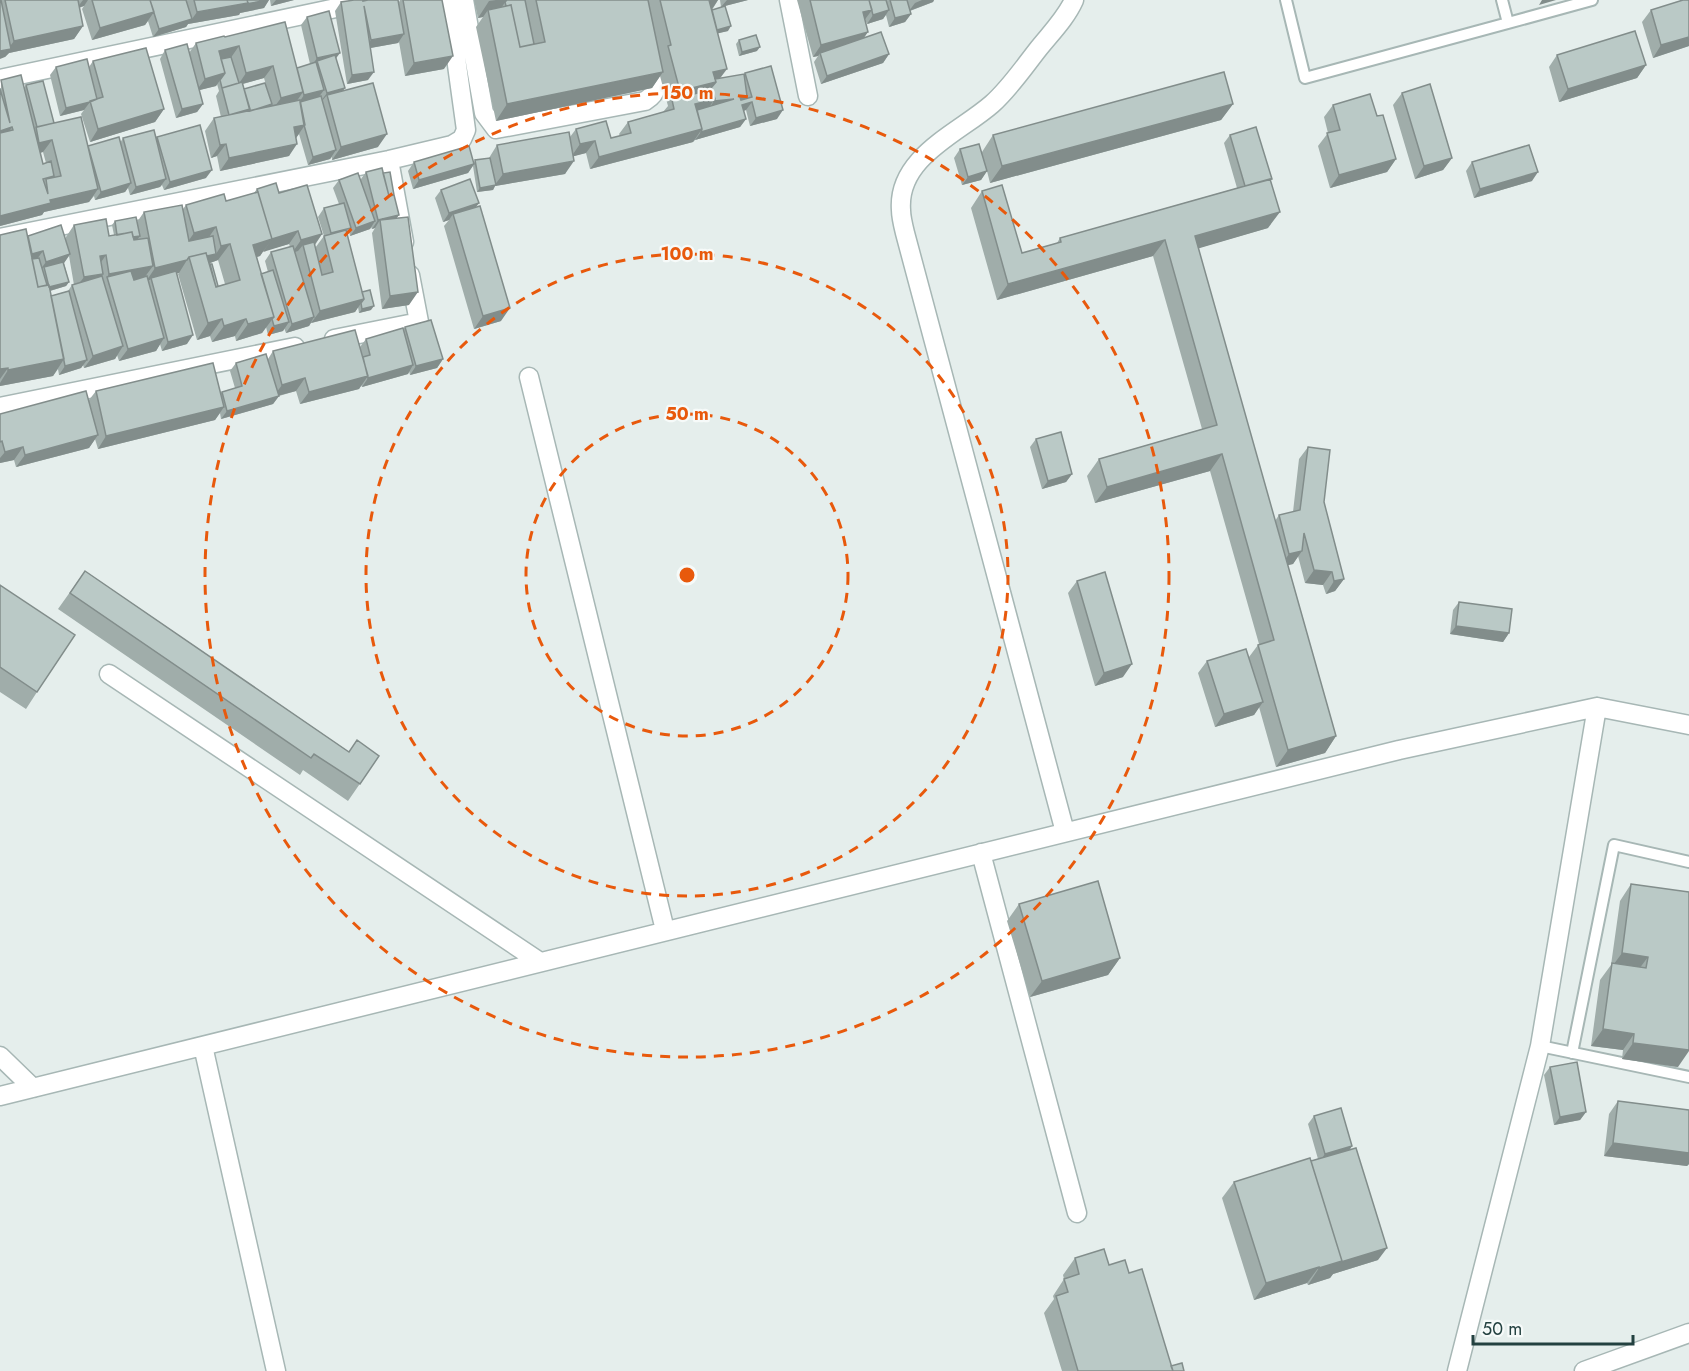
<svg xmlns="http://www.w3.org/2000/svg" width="1689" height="1371" viewBox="0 0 1689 1371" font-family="Jost,sans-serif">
<rect width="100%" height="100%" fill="#e5eeec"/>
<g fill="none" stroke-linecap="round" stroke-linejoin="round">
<g stroke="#a7b7b5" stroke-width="14">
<path id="service" d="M1286,0L1305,78L1508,23L1502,0
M1508,23L1592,0
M1540,1046L1689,1077
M1572,1053L1614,845L1689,862"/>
</g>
<g stroke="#a7b7b5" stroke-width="21">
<path id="minor" d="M464,0L484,113L496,129L645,101C663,90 655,79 651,61
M789,0L808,96
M0,79L374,0
M389,160L404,242
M0,238L389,160L452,145L462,139L466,130L448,0
M334,339L419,322L410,275
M529,377L665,930
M0,407L295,347
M109,674L540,962
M1597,707L1689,725
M1065,832L905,233C903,225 901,217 901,210C897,157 959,133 992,104C1010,88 1024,67 1039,48C1051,33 1066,18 1074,0
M981,853L1077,1213
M203,1046L276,1371
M0,1056L33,1088
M0,1096L1399,750L1597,707L1540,1046L1457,1371
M1584,1371L1689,1333"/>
</g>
<use href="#service" stroke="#fff" stroke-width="10"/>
<use href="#minor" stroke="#fff" stroke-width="18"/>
</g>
<path fill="#a0adaa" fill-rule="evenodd" d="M0,0H269L264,8L240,13L239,15L188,24L186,27L153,37L148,21L145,25L92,40L82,9L84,6L79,8L83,26L74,39L9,53L5,57Z
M270,0H294L271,6Z
M400,0H442L444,69L405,76L399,42L398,43L370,48L368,80L347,84L335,11L341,2L363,1L399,2Z
M474,0H718L712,10L728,31L718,33L720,78L744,75L745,73L777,119L750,126L746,110L744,111L746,119L740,127L695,140L693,142L590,169L586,153L573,156L565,174L495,186L493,190L477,192L473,166L468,173L413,189L408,171L414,162L474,163L475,160L489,158L497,145L570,137L576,129L611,138L620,136L619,134L628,122L663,112L668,106L660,76L652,88L496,121L476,27L483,17L478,18Z
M720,0H748L721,7Z
M797,0H934L933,2L910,11L911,14L905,22L889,27L886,15L883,19L867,24L865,19L864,37L889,54L883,63L821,84L814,62L818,56L813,57Z
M1651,10L1689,46L1653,58L1642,22Z
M307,17L336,58L345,88L342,91L378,147L332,160V157L330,159L308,165L299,134L296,138L289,156L220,171L217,156L211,158L205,131L214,118L221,117L216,96L219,91L217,84L216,86L199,90L203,104L197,112L176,118L160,59L165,50L189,53L196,43L225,37L297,68L310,64L301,25ZM264,78L266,85L244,89L243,84Z
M739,40L757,51L739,56L736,44Z
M1557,55L1646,65L1637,78L1559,102L1549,67Z
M93,61L164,109L155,122L90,142L81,114L84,110L60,116L50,75L56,67H89Z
M1,80L24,88L26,85L54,123L88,146L120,143L123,138L156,139L157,137L206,178L164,190L162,185L160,187L130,195L128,188L125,192L95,200L94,196L89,202L44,212L42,215L0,226ZM43,152L46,163L43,164L40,153Z
M1402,93L1452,158L1443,170L1415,179L1393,105Z
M1233,104L1221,120L990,183L987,171L981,180L962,185L954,158L960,149L982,152L993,135Z
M1333,105L1377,116L1396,159L1387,172L1330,188L1318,146L1328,133L1324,117Z
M1230,135L1272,179L1271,180L1268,228L1198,248L1275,521L1279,515L1293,512L1299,459L1308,447L1324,502L1344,579L1335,591L1326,594L1323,585L1305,583L1298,556L1293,564L1288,565L1336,736L1325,753L1276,767L1259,707L1254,715L1215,727L1198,673L1207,661L1249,657L1258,645L1259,644L1210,471L1095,503L1087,476L1099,459L1202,429L1153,256L997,300L971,208L982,191L1022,253L1057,243L1060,238L1237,188L1224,143Z
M1472,162L1532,181L1474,198L1466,171Z
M366,172L383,173L394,195L399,215L396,218L409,305L382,309L372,233L375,228L372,229L371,227L370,229L350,236L349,231L347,234L362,292L371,310L359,313L358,307L355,312L311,323L309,326L286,333L284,328L283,331L268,335L266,327L262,333L236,341L235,336L212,342L210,336L197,340L178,274L179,273H177L187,344L162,351L160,344L156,351L119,361L117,355L115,359L84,368L83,365L81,368L59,375L58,369L53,376L0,386V235L28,236L66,242V237L74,225L109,236L114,235L112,225L115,221L137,222L144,212L183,209L186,205L226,201L254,193L257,189L279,193L322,234L315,245V248L324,236L318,217L324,208L339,204L333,188L339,180L361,179ZM289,244L290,247L271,252L265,261L268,272L261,274L257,257L260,256L263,251ZM69,256L74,285H72L68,291L51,296L50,291L66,286L69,282L64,263ZM218,260L225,284L218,286L210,263Z
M441,190L476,207L501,321L474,329L444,226L449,220L443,222L435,198Z
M405,327L443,359L437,368L410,375L409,371L408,374L362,387L361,385L359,389L300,404L296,391L279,396L273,404L221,419L220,413L215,420L98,449L95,439L89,448L16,467L14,460L0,463V414L89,400L96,391L220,394L222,392L235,388L230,371L236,363L268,359L273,351L360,347L366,339L403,329Z
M1036,439L1072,474L1066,482L1042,489L1030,447Z
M85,571L349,752L379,756L348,801L303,770L300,775L58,609Z
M1077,581L1123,677L1095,686L1068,593Z
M0,585L37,692L26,709L0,692Z
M1459,602L1509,633L1503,642L1450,634L1453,610Z
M1631,884L1678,1067L1622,1059L1623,1050L1591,1046L1600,980L1611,965L1620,901Z
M1019,904L1120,958L1108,975L1030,997L1007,921Z
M1550,1067L1586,1112L1580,1120L1554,1125L1544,1075Z
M1618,1101L1689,1110V1164L1687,1166L1604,1156L1609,1114Z
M1314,1116L1352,1146L1350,1149L1378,1260L1333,1274L1330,1278L1308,1285L1307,1283L1254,1300L1222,1198L1234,1182L1318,1159L1308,1124Z
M1075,1258L1109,1265L1129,1273L1171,1366L1184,1371H1062L1044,1313L1054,1299L1053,1296L1064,1279L1063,1275Z"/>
<path fill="#828d8b" d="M83,0H88L84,6L77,8Z
M269,0L264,8L240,13L239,15L188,24L186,27L153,37L159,29L192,19L197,12L248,3Z
M276,0H294L271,6Z
M496,0H511L506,1L497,14L488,10L483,17L478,18L489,1Z
M707,0H718L710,12Z
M727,0H748L721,7Z
M922,0H934L933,2L909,11L915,3Z
M1542,0H1556L1539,5Z
M872,10L863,22V12Z
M889,10L883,19L867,24L873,15Z
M154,12L145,25L92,40L100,28Z
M911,14L905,22L889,27L895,18Z
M83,26L74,39L9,53L5,57L0,59V51L7,50L14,41Z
M731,26L728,31L707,36L710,32Z
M868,32L859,45L820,53L818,56L813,57L821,45Z
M404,34L398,43L365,49L371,40Z
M1689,37V46L1653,58L1661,45Z
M239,46L230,59L215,62L219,51Z
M760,47L757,51L739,56L742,52Z
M340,53L334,61H317L313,66L311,67L317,58Z
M889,54L883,63L821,84L827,76Z
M453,56L444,69L405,76L414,63Z
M1646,65L1637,78L1559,102L1568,89Z
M273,66L264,78L238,85L246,73Z
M727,69L715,85L713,86L704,98L672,102L680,91L713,72Z
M374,72L368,80L347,84L352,75Z
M663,72L652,88L496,121L507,104Z
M225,73L216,86L196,91L205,79Z
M345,88L339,96L327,95L322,101H321L327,93Z
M324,90L318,98L298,104L304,95Z
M303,92L294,105L272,110L281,98Z
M747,96L741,104L740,97Z
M715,99L706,111L695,114V104Z
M734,99L708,110L714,101Z
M90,102L84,110L60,116L66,108Z
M752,102L746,110L736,113L742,105Z
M203,104L197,112L176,118L182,109Z
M1233,104L1221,120L990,183L1002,166Z
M164,109L155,122L90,142L98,129Z
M783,110L777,119L750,126L756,118Z
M746,119L740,127L695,140L701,132Z
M305,125L296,138L294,127Z
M12,127L4,140L0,141V131Z
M702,129L693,142L590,169L599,157Z
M387,134L378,147L332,160L341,147Z
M52,140L43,152L30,155L39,143Z
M595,141L586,153L571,157L580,144Z
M226,144L217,156L211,158L220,145Z
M297,144L289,156L220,171L229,158Z
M336,150L330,159L308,165L313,157Z
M1452,158L1443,170L1415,179L1424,166Z
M1396,159L1387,172L1330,188L1339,175Z
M574,161L565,174L495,186L493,190L477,192L480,188L494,186L503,174Z
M474,164L468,173L413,189L419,180Z
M212,170L206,178L164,190L170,182Z
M987,171L981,180L962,185L968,177Z
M1538,172L1532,181L1474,198L1480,189Z
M166,179L160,187L130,195L136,187Z
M131,183L125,192L95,200L101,192Z
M98,189L89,202L44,212L42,215L0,226V216L50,200Z
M479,203L473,211L453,214L449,220L443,222L449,213Z
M1280,212L1268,228L1183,253L1195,236Z
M399,215L393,223L380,220L375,228L372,229L378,220Z
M375,221L370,229L350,236L356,228Z
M216,227L204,244L182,250L194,233Z
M298,231L289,244L263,252L272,239Z
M322,234L313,247L303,245L298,251L292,253L301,240Z
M140,236L137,240H119Z
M272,239L260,256L242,261L253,245Z
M1165,240L1153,256L997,300L1008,284Z
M230,244L218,260L210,263L190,260L216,254L221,246Z
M43,251L37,259L26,263L32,254Z
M70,254L64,263L44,269V267L40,270L46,262Z
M106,255L97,268L100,256Z
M187,260L179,273L152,279L151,278L150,280H147L155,268Z
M153,266L144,278L109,285L107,277L101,286L109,274Z
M103,274L95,286L75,289L84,277Z
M69,282L66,286L46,292L49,287Z
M418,292L409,305L382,309L390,296Z
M364,299L355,312L311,323L320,311Z
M374,306L371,310L359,313L362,309Z
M510,308L501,321L474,329L483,316Z
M274,317L262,333L236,341L248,324Z
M314,317L309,326L286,333L292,324Z
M222,319L210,336L197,340L208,323Z
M246,319L235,336L212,342L224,326Z
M289,322L283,331L268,335L274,326Z
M193,335L187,344L162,351L168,342Z
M164,338L156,351L119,361L128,349Z
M123,346L115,359L84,368L93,356Z
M64,359L53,376L0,386V383L8,370Z
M443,359L437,368L410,375L416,366Z
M87,360L81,368L59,375L65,366Z
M413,365L408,374L362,387L368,378Z
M8,368L0,379V369Z
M368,376L359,389L300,404L309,392Z
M305,378L296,391L273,397L282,385Z
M279,396L273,404L221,419L227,411Z
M224,407L215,420L98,449L106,436Z
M98,435L89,448L16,467L25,455Z
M23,447L14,460L0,463V458L5,452Z
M1222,454L1210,471L1095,503L1107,487Z
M1072,474L1066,482L1042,489L1048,481Z
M1302,551L1293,564L1280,567L1289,554Z
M1314,570L1332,572L1323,585L1305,583Z
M1344,579L1335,591L1326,594L1334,581Z
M1456,626L1509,633L1503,642L1450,634Z
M1132,664L1123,677L1095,686L1104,673Z
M1263,702L1254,715L1215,727L1224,714Z
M1336,736L1325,753L1276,767L1288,750Z
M1622,953L1648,957L1636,973L1611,968Z
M1120,958L1108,975L1030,997L1042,981Z
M1603,1029L1634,1034L1623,1050L1591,1046Z
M1633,1043L1689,1050V1051L1678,1067L1622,1059Z
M1586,1112L1580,1120L1554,1125L1560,1117Z
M1613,1143L1689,1153V1164L1687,1166L1604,1156Z
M1352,1146L1346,1155L1319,1162L1325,1154Z
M1387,1248L1378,1260L1333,1274L1330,1278L1308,1285L1319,1268Z
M1319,1267L1307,1283L1254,1300L1266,1283Z"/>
<path fill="#bac9c6" stroke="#828d8b" stroke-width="1.5" d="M0,0H1L11,49L0,51Z
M5,0H78L83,26L14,41Z
M92,0H150L154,12L100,28Z
M150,0H186L192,19L159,29Z
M194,0H247L248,3L197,12Z
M247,0H268L246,4L248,3Z
M354,0H363V1L368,0H398L404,34L371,40L364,6L374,72L352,75L341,2Z
M403,0H442L453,56L414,63Z
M507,0H525L534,44L520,47L511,5L506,6L505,2Z
M536,0H648L663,72L507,104L488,10L511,5L520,47L545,42Z
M660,0H709L727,69L713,72L716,82L680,91L668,46L671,45Z
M810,0H869L872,10L863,12L868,32L821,45Z
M869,0H886L889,10L873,15Z
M890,0H907L911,14L895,18Z
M1683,0H1689V37L1661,45L1651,10Z
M725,6L731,26L717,30L712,10Z
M329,11L340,53L317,58L307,17Z
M285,22L303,92L281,98L273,66L246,73L239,46L219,51L225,73L205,79L196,43L224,36L225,37Z
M1635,31L1646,65L1568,89L1557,55Z
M881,32L889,54L827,76L820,53Z
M756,35L760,47L742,52L739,40Z
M187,44L203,104L182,109L165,50Z
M146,48L164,109L98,129L90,101L103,97L93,61Z
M335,55L345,88L327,93L317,61Z
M231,57L239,83L222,88L220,80L225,73L221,59Z
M87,59L97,99L90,102L66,108L56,67Z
M316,62L324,90L304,95L297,68Z
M771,66L783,110L756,118L752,102L742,105L746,119L701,132L702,129L697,110L734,99L714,101L715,99L711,88L716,82L715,79L744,74L747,96L740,97L741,100L752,97L745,73Z
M1224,72L1233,104L1002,166L993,135Z
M21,75L43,164L51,161L54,176L43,179L48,194L46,179L61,176L52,140L39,143L36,127L81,117L98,189L50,200L51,203L0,216V133L13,130L12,127L0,131V89L10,123L1,80Z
M43,81L54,123L37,127L26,85Z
M242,82L250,109L229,115L222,88Z
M265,83L272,104L250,111L244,89Z
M373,83L387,134L341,147L327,95Z
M1430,84L1452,158L1424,166L1402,93Z
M712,89L715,99L695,104L702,129L599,157L595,141L580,144L576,129L606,121L611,138L631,133L628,122L674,109L672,100Z
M1370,94L1377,116L1383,115L1396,159L1339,175L1327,133L1340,130L1333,105Z
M321,96L336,150L313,157L304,125L300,102Z
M300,100L305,125L294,127L297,144L229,158L226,144L220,145L214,118Z
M200,125L212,170L170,182L157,137Z
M1256,127L1272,179L1245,186L1230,135Z
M154,130L166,179L136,187L123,138Z
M569,132L574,161L503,174L497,145Z
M119,137L131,183L101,192L88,146Z
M979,144L987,171L968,177L960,149Z
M1529,145L1538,172L1480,189L1472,162Z
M469,146L474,164L419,180L414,162Z
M490,158L496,185L480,188L475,160Z
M382,168L389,196L394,195L399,215L378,220L366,172Z
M390,172L394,195L389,196L383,173Z
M358,173L375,221L356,228L339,180Z
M470,179L479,203L449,213L441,190Z
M1270,179L1280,212L1195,236L1336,736L1288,750L1258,645L1274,640L1222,454L1107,487L1099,459L1217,425L1165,240L1008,284L982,191L1002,185L1022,253L1061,242L1060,238Z
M276,183L279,193L307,185L322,234L301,240L298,231L272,239L257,189Z
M258,192L272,239L253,245L274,317L248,324L246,319L224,326L222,319L208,323L189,257L206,253L216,287L240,280L230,244L221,246L216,227L194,233L186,205L224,194L226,201Z
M344,203L351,228L331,233L324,208Z
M182,205L189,241L213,236L216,254L207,256L206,253L189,257L187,260L155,268L144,212Z
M480,206L510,308L483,316L453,214Z
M136,217L140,236L133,237L132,232L117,235L115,221Z
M408,217L418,292L390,296L380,220Z
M106,219L109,236L132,232L134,240L148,238L153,266L109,274L106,255L100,256L103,274L84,277L74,225Z
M61,225L70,254L46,262L43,251L32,254L28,236Z
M26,229L38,287L49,285L64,359L8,370V368L0,369V235Z
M346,230L364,299L320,311L303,245L314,242L322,275L333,272L324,236Z
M293,246L314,317L292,324L271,252Z
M39,258L47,285L38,287L32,259Z
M63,262L69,282L49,287L44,267Z
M210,264H212L218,286L216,287Z
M273,270L289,322L274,326L272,319L274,317L261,274Z
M131,271L134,280L147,276L164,338L128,349L107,277Z
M176,271L193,335L168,342L151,278Z
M102,276L123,346L93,356L72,285Z
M370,290L374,306L362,309L361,303L364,299L362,292Z
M69,291L87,360L65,366L51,296Z
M431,320L443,359L416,366L405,327Z
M403,328L413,365L368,378L363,357L370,355L366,339Z
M355,330L368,376L309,392L305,378L282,385L273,351Z
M266,354L279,396L227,411L222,392L242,386L236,363Z
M213,363L224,407L106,436L96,391Z
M86,391L98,435L25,455L23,447L5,452L2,441L0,442V414Z
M1061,432L1072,474L1048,481L1036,439Z
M1308,447L1330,450L1324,502L1344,579L1334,581L1332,572L1314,570L1304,533L1302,551L1289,554L1279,515L1300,510Z
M85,571L349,752L357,740L379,756L360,784L314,754L311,758L70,593Z
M1105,572L1132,664L1104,673L1077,581Z
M0,585L75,635L37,692L0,667Z
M1459,602L1512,609L1509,633L1456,626Z
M1246,649L1263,702L1224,714L1207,661Z
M1098,881L1120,958L1042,981L1019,904Z
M1631,884L1689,892V1050L1633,1043L1634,1034L1603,1029L1612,963L1646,968L1648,957L1622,953Z
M1577,1062L1586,1112L1560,1117L1550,1067Z
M1618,1101L1689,1110V1153L1613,1143Z
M1341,1108L1352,1146L1325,1154L1314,1116Z
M1356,1148L1387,1248L1341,1262L1342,1261L1311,1161Z
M1310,1158L1342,1261L1319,1268V1267L1266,1283L1234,1182Z
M1104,1249L1109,1265L1125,1260L1129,1273L1142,1269L1173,1371H1078L1056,1296L1068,1292L1064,1279L1079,1274L1075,1258Z
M1182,1363L1184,1371H1173L1171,1366Z"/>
<g fill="none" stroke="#e8590c" stroke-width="3" stroke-dasharray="10 8">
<circle cx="687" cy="575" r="161"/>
<circle cx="687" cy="575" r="321"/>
<circle cx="687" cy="575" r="482"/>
</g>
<circle cx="687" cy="575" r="9" fill="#e8590c" stroke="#f6faf9" stroke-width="3"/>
<g font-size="18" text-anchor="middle" font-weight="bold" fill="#e8590c" stroke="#f6faf9" stroke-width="4.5" stroke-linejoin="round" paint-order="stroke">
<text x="687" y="99">150 m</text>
<text x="687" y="260">100 m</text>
<text x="687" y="420">50 m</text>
</g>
<path d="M1473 1335v9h160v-9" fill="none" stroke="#234140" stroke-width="3"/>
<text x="1482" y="1335" font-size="18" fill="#234140" stroke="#f6faf9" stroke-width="4.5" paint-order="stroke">50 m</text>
</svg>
